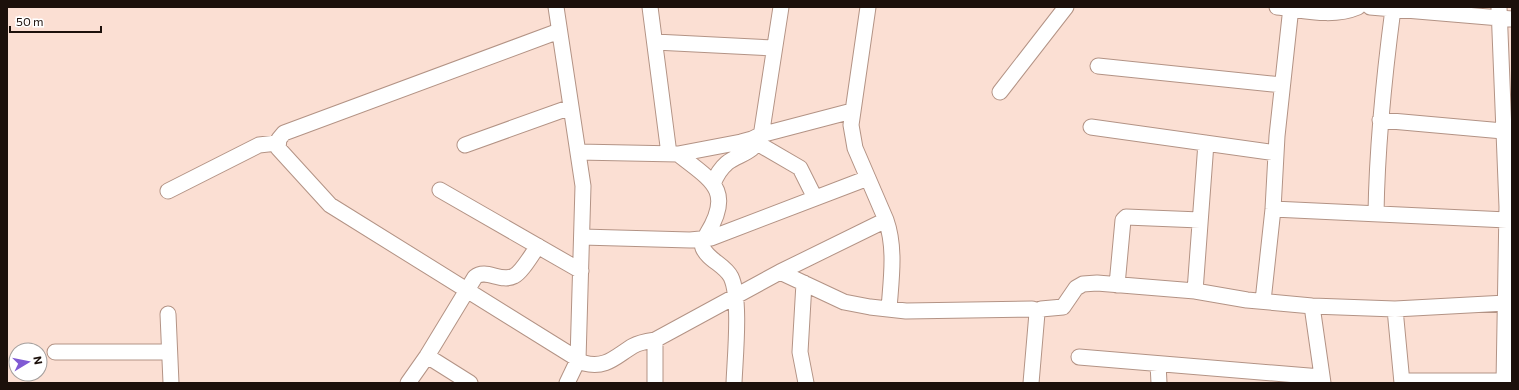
<svg xmlns="http://www.w3.org/2000/svg" width="1519" height="390" viewBox="0 0 1519 390" font-family="Commissioner,sans-serif">
<rect width="100%" height="100%" fill="#fbdfd3"/>
<g fill="none" stroke-linecap="round" stroke-linejoin="round">
<g stroke="#b39385" stroke-width="17">
<path id="minor" d="M556,7L583,186L578,360L567,383
M650,7L669,154
M781,7L762,130L764,133H768L852,111
M1277,7C1304,10 1332,18 1358,7
M1370,7L1512,19
M1499,7L1507,207L1504,383
M559,31L284,133L279,139L278,148L330,205L584,363C606,369 616,356 633,346C640,342 648,341 655,340
M655,42L774,48
M1098,66L1282,85
M1000,92L1066,7
M1380,120L1503,131
M1091,127L1276,153
M757,143L800,168L815,198
M465,145L571,107
M578,152L678,154L741,142L752,139L764,133
M678,154C711,180 734,190 707,234C705,238 701,243 703,248C708,260 725,265 731,277C741,298 735,358 734,383
M713,184C716,176 720,169 727,163C738,154 756,153 758,137
M440,190L581,271
M168,191L259,145L277,143
M1273,209L1507,220
M1376,214C1377,145 1384,77 1393,9
M886,220C896,248 891,280 889,309
M582,237L690,240L711,238L868,178
M780,272L844,302L870,307L906,311L1032,309L1039,311
M804,283L800,352L806,383
M1117,285L1123,220L1126,217L1200,220
M1195,291L1206,143
M1263,301L1273,209L1277,136L1291,7
M1312,306L1323,383
M1395,309L1402,383
M168,314L171,383
M55,352H169
M427,356L470,383
M1079,357L1321,377
M1158,364L1159,383
M1402,381H1504
M408,383L427,356L475,277C486,268 501,283 514,276C522,272 532,254 538,246
M655,383V340L780,272L886,220L855,148L851,125L868,7
M1031,383L1037,313L1041,309L1063,307L1076,288L1083,284L1097,283L1195,291L1247,300L1312,306L1395,309L1506,303"/>
</g>
<use href="#minor" stroke="#fff" stroke-width="15"/>
</g>
<rect width="1519" height="390" fill="none" stroke="#1c100b" stroke-width="16"/>
<g transform="translate(28 362) rotate(80)"><circle r="19" fill="#ffffff" stroke="#a49f9d"/>
<path d="M0-3L7 15L0 10L-7 15Z" fill="#805ad4"/>
<text y="-6" font-size="11" font-weight="bold" text-anchor="middle" fill="#1c100b">N</text>
</g>
<path d="M10 26v6h91v-6" fill="none" stroke="#1c100b" stroke-width="2"/>
<text x="16" y="26" font-size="12" fill="#1c100b" stroke="#ffffff" stroke-width="3" paint-order="stroke">50 m</text>
</svg>
